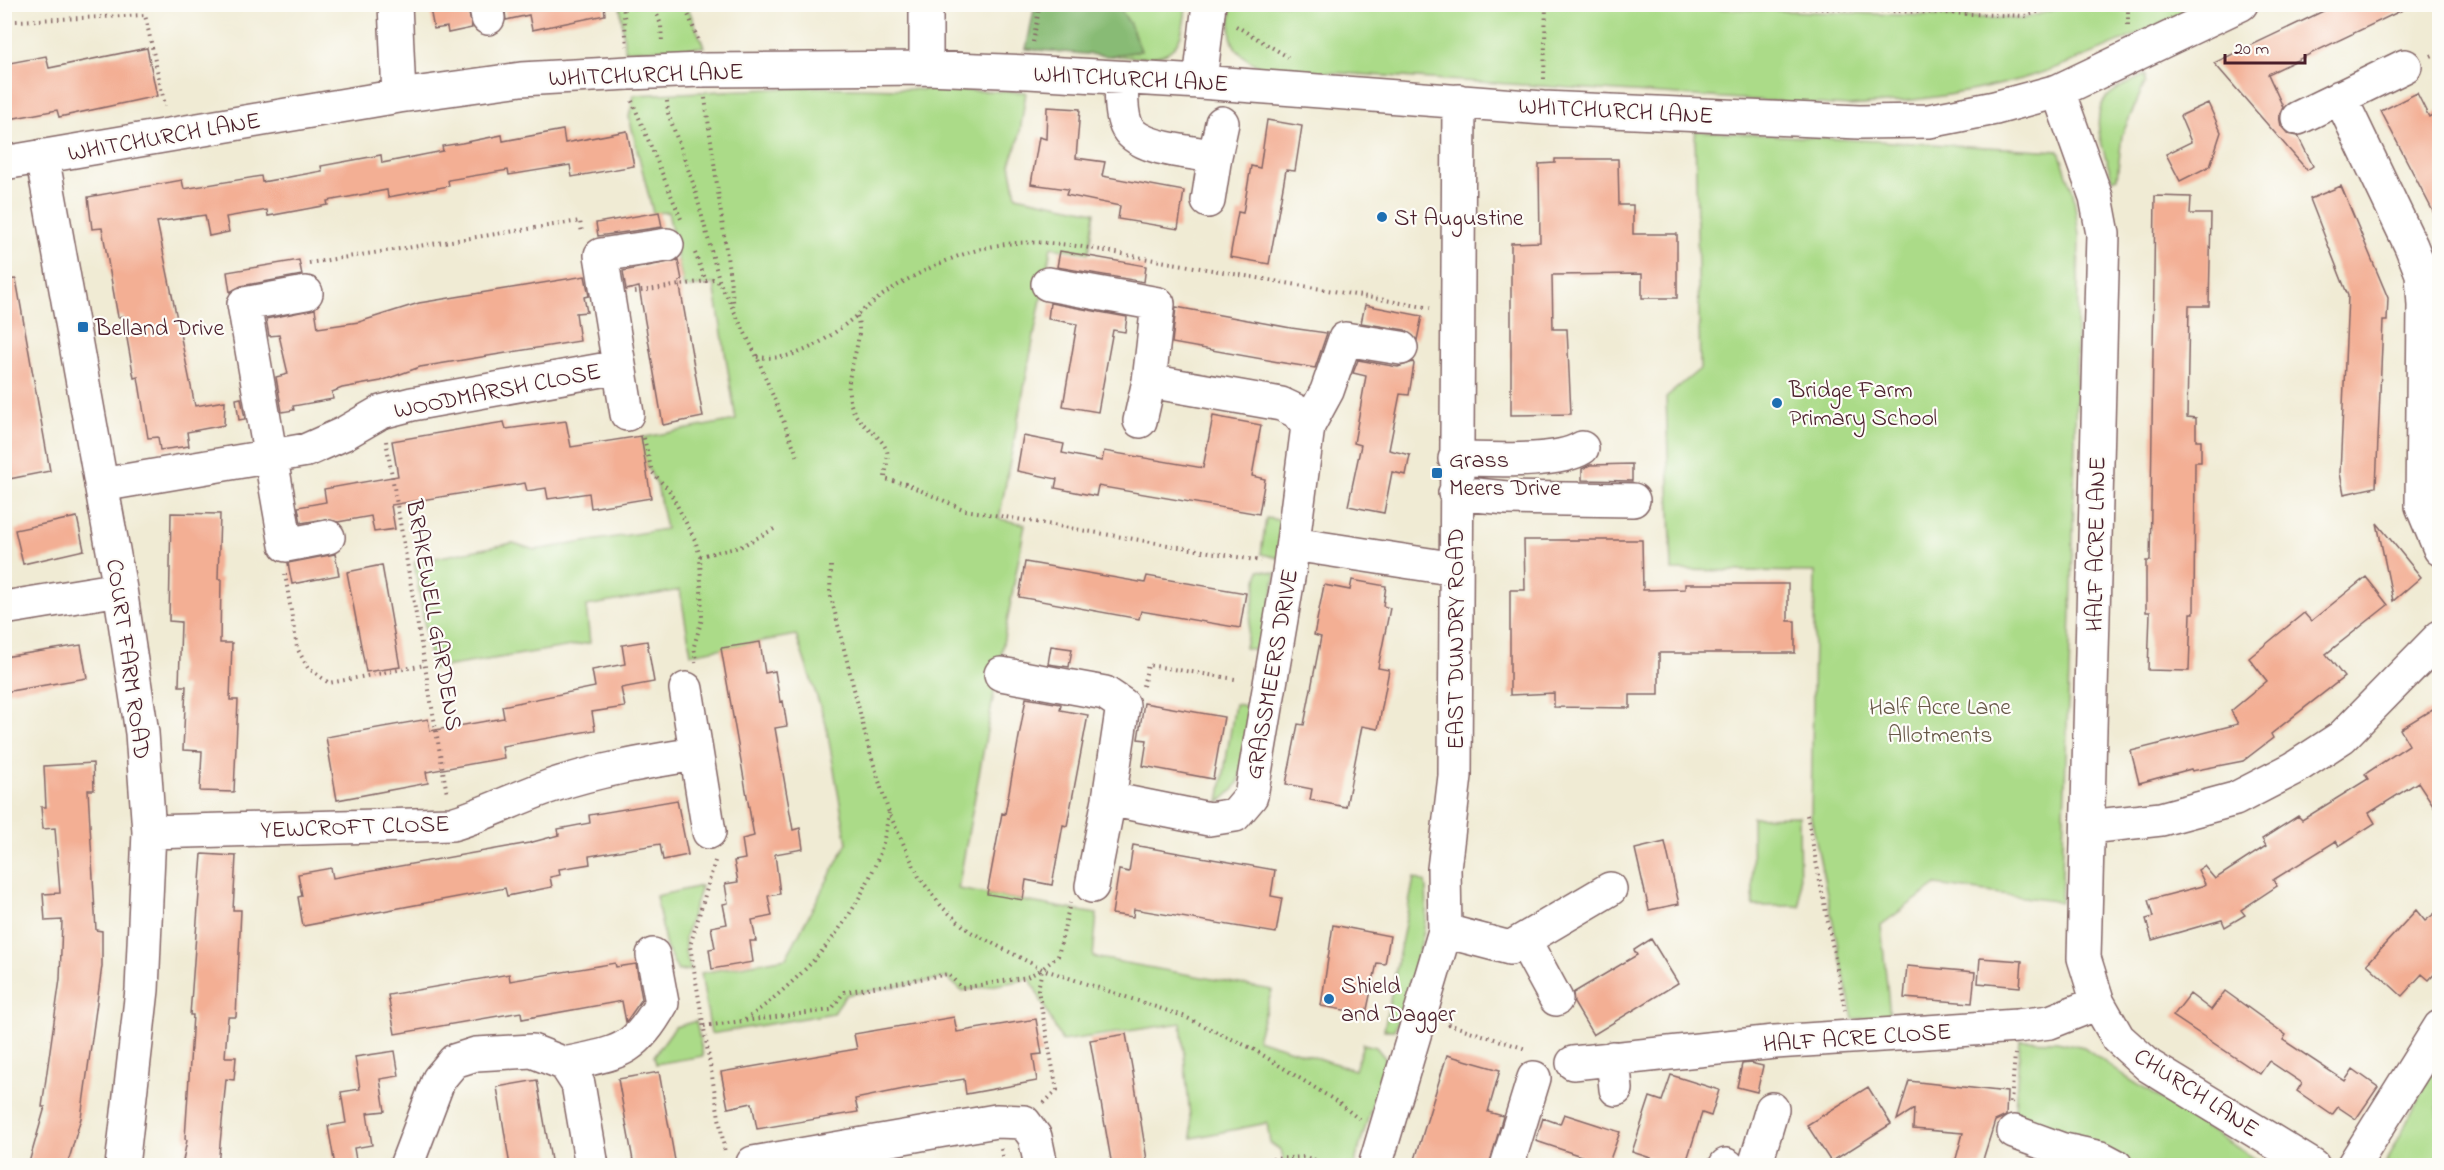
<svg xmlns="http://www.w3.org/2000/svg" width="2444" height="1170" viewBox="0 0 2444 1170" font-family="'Indie Flower',sans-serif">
<rect width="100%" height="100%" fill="#fdfcf7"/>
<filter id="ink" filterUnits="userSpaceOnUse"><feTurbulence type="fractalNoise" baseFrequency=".0167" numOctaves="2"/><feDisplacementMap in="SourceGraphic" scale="12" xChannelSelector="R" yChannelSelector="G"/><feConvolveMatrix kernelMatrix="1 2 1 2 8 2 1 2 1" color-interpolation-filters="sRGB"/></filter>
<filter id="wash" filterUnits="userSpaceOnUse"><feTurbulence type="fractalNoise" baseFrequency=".008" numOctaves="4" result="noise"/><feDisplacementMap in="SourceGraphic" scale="24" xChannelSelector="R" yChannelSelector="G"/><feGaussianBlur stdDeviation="1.35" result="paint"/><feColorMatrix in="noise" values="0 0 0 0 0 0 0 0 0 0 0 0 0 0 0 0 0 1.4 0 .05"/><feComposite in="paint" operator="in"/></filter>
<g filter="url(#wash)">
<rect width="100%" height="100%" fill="#f0ebd4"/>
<path fill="#abdb88" stroke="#7a7d5a" stroke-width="1.5" d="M1232,4L1613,5L2022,19L2070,5H2201C2149,29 2098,53 2044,72C1981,93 1915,101 1849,106L1262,68C1229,50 1228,41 1232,4Z
M620,5H687L704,47L625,51Z
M1117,5H1186C1182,65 1159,58 1109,56L1141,51L1130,24Z
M2145,75V83L2122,135L2117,178L2113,180C2106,157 2087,116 2108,96C2117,87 2134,81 2145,75Z
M814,87L1026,92L1019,139L1010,164L1016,196L1095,212L1089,253L1051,247L999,519L1025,524L958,889L1097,914L1093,957L1272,990L1257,1039L1355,1070L1363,1044L1376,1047L1385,1058L1384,1065L1354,1165H1285L1281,1150L1270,1143L1267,1123L1192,1138L1181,1023L1062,1041L1030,979L962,991L947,978L846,995L833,1013L711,1034L701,973L786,958L847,843L826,724L796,635L691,654L680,590L586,606L590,643L432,669L414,562L513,543L535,550L666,529L657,485L645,463L640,438L736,420L714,284L684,288L668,212L653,213L629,117L634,95Z
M1695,131L2059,151L2073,192L2079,235L2072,584L2061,902L1936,885L1881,925L1890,1017L1853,1019L1811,817L1815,572L1672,570L1666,397L1700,369Z
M1266,518L1286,521L1279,558L1261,554Z
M1259,570L1276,573L1262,651L1245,648Z
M1235,704L1252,707L1239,781L1234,789L1219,803Z
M1799,816L1800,906H1753L1752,817Z
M1414,878L1425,882C1433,926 1410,977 1399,1019L1394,1030H1384Z
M701,886L685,937V952L691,970L678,971L666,947L656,896Z
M696,1021L703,1056L656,1064L654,1056L675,1027Z
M2020,1040L2057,1041L2084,1047L2124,1076L2265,1165H2134L2109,1152L2014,1123Z
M2438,1059L2439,1165L2385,1166Z"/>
<path fill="#88bb74" stroke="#696d50" stroke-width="1.5" d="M1117,4L1130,24L1141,51L1109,56L1026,49L1035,5Z"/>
<g id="blocks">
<path fill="#f3af94" d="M429,4H467L472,28L448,33L447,27L434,29Z
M504,4H604L605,15L532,30L529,15L506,20Z
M2338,4H2415L2268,74L2283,107L2279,116L2281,126L2288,134L2298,136L2313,166L2307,170L2214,63Z
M147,48L157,96L59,117L57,110L4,120V64L46,56L49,68Z
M2417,93L2429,117L2439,111V223L2381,111Z
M2208,103L2221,132L2210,166L2180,181L2166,154L2191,142L2180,116Z
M1047,107L1080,109L1076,158L1105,162L1102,176L1184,191L1178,229L1118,219L1120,206L1066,195L1068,189L1031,184L1039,137L1046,139Z
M1267,120L1302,126L1295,171L1286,170L1269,264L1230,257L1238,212L1243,213L1251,166L1260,168Z
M563,130L565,143L627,131L634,166L572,177L570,165L509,175L508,170L448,180L449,186L388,197L387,190L327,201L328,205L268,216L267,210L226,217L229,232L209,236L205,215L157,222L195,406L225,401L224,425L187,432L189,446L160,450L158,437L148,438L138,377L134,378L123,316L118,317L102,228L92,229L88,197L182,180L184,189L261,176L262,182L322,171L321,166L381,155L382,163L443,151L442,146L462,143L502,135L503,141Z
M1555,159H1618L1619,205H1633V234H1677V298H1642V274L1552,275L1553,329H1567L1571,414L1511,415V243L1540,242L1539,164L1555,163Z
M2341,186L2388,298L2387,321H2383L2376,487L2344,494L2340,473L2348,296L2310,199Z
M2155,196L2191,197L2190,214H2211L2209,306H2189L2187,417L2196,418V440H2201V462H2195L2194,613H2191L2189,671L2148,670L2150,612H2146V561H2150L2151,507Z
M659,212L662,227L598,236L596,223Z
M1060,251L1146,266L1144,282L1057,267Z
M299,260L302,275L241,286L230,292L227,272Z
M678,260L682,280L679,281L703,417L663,425L639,287L626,290L623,271Z
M585,276L589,296L584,297L587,312L576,313L580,341L420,367L381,381L342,388L332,392L333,399L293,406L294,410L282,412L276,377L288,374L279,335L269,336L266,319L315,309L318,328L359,322L419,303Z
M16,279L50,471L4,480V280Z
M1050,303L1127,317L1125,332L1113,330L1098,412L1063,406L1077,324L1048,319Z
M1365,305L1422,316L1417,340L1405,330L1361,323Z
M1176,307L1291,328L1327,333L1315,368L1284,363L1172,343Z
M1358,360L1398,367L1413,362L1414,364L1409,395L1400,394L1389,450L1410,455L1406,475L1392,472L1384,513L1348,506L1361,445L1354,443L1366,376L1353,373Z
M241,398L245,419L239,420L236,399Z
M1213,416L1261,425L1252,476L1265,479L1259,514L1098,486L1096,496L1055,488L1057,479L1017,471L1023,436L1064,444L1062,453L1102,461L1104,451L1203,468Z
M566,421L571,447L641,436L651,498L591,508L589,493L548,499L546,488L527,491L525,483L391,505L395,529L374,532L371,516L338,522L325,519L301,523L298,507L326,502L324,489L398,476L392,441L485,425L504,422L506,429Z
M1632,464V481L1582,480V469L1590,465Z
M171,513L220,514L218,579H221L220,643H232L230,700H238L234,792L200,791L202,751L183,750L186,686H179L181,622L169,621Z
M77,517L84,550L23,564L15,530Z
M2377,523L2421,577L2393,601Z
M1524,540H1642L1643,590L1685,589V584H1788V621H1795V653H1659V695H1630V708L1554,707V693L1510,695V590H1525Z
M335,554L339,575L292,584L288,563Z
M1025,562L1145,583L1147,576L1246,593L1240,628L1141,611L1139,619L1019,597Z
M382,565L400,667L366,672L347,572Z
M2366,577L2388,605L2326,654L2344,677L2271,734L2273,738L2243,761L2192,771L2191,769L2139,783L2131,751L2238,724L2231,711L2267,681L2249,658L2304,613L2311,621Z
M1352,580L1386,586L1383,606L1390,608L1378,668L1389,670L1378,729L1362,726L1346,807L1310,800L1312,789L1286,784L1298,724L1304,725L1321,637L1314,635L1324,585L1350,590Z
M647,641L654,682L621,688L625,707L592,712L595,730L502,746L504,758L426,772L428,783L337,800L326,737L428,719L430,731L504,718L502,706L595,687L592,670L625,664L622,645Z
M760,642L765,673L775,671L780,702L783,701L787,726L775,728L793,830L800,828L803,849L775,854L780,894L768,896L772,916L752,920L756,941H750L753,962L712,969L709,949L715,948L711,927L727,924L723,904L728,903L725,884L738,882L734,861L745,859L742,839L754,836L721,648Z
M81,645L87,678L4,692V657Z
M1051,646L1072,649L1069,667L1048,664Z
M1026,698L1061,704L1060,710L1088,715L1067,826L1063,825L1052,885L1026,880L1023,900L987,894L1002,813L1005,814Z
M1144,703L1224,717L1213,779L1143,766L1147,740L1138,739Z
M2439,705V814L2418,782L2369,813L2375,823L2339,846L2336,841L2273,880L2277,886L2241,910L2245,915L2225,927L2222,920L2152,940L2146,919L2153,917L2148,900L2202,886L2205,884L2198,870L2204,866L2215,879L2266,846L2262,839L2298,816L2302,820L2368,779L2365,774L2409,745L2400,729Z
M93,763L94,790H88L96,930L102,931V966L81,1118L67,1166H28L45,1107H42L60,979L62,920L45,921L43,894L60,893L55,828L43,829L41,807H46L44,766Z
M677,800L688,855L663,860L660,844L589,856L590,864L559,869L560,875L550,877L552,887L507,896L505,888L303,926L298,897L302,896L298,874L331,868L333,878L529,843L559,835L558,829L590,823L589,815Z
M1665,842L1679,904L1649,910L1635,849Z
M1133,845L1275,870L1271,896L1282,898L1276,933L1134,909L1133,917L1112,914L1119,870L1129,872Z
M202,854L236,856L233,910H241L236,1017H228L225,1057H236L234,1080L226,1079L218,1166H182L187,1140L185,1139L193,1015H190Z
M2416,910L2425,921L2439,910V969L2429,980L2422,974L2402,996L2367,964Z
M1333,925L1390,936L1385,964L1377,963L1366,1014L1321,1006Z
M1651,939L1678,983L1593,1035L1574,1003L1573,993L1637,955L1634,950Z
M1980,958L2022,961L2020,987L1978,983Z
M615,963L616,967L636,964L642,999L626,1022L622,1001L522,1019L521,1012L395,1034L388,995L509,974L510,981Z
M1907,966L1975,972L1972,1003L1904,998Z
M2225,991L2286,1035L2283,1040L2345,1081L2353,1069L2378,1087L2356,1119L2338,1107L2332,1115L2297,1091L2302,1083L2269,1061L2260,1074L2173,1016L2190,994L2211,1010Z
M954,1017L957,1032L1036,1019L1042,1054L1033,1055L1037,1081L966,1094L964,1079L904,1089L855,1099L858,1112L757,1129L752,1103L728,1108L721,1072L857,1049L854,1034Z
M1126,1034L1133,1073L1148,1166H1112L1090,1040Z
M395,1051L399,1076L380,1079L385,1111L367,1113L372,1145L354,1148L357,1166H335L328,1126L346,1123L341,1092L360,1089L355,1057Z
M1447,1055L1500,1070L1488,1112L1503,1116L1489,1166H1413Z
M1750,1063L1763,1066L1757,1092L1737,1087L1742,1064Z
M659,1072L676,1166H634L618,1079Z
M1671,1075L1719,1090L1711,1116L1702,1113L1685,1166H1676L1632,1152L1650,1097L1662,1101Z
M537,1080L552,1166H510L497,1087Z
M1909,1081L2007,1092L2006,1116L1995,1121L1981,1166H1954L1963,1133L1913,1129L1914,1109L1897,1120Z
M1868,1087L1891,1124L1831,1162L1807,1125Z
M1564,1114L1620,1132L1608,1165L1536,1141L1543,1118L1560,1124Z"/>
</g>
</g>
<g filter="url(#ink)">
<use href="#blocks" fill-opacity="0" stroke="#846666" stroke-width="1.5"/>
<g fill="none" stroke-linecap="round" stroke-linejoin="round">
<g stroke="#846666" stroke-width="36">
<path id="minor" d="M395,4L399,96
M485,4L488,18
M926,68V4
M701,70L926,68L1028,72L1200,82L1543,108L1859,122L1929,121L1995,108L2058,91L2241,4
M1121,78C1122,92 1120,111 1126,125C1136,150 1191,152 1215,156L1208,201
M1200,82L1209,4
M2058,91L2096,197L2103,234L2084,958L2098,1003L2118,1038L2149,1066L2313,1166
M2340,97L2411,246L2422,274L2424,306L2422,506L2440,549
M2298,118L2405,66
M42,156L120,589L142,733L149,832L142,990L122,1166
M1215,156L1222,123
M4,163L399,96L521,79L629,73
M1048,284L1158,304L1149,381L1281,404L1296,411L1308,426L1289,572L1251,796L1235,815L1209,819L1109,799
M306,293L244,304L286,545L328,537
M627,414L601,255L667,245
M1140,421L1149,381
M1308,426L1327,391L1345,339L1401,348
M1455,459C1488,459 1556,464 1582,448
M101,485L307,450L343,434L381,412L412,404L619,367
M1455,493L1507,498L1633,500
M1293,544L1456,569
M4,608L120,589
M1001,674L1105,693L1123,705L1109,799L1092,886
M686,689L709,832
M2088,827L2161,819L2235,799L2293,769L2342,737L2440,637
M149,832L452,824C486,814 518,797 551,786C598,770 646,762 695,754
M1445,931L1510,948L1610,889
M1524,940L1556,999
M1613,1058L1616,1089
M1573,1063L1775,1042L2017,1026L2050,1022L2098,1003
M565,1064C619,1052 633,1054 662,1003L653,955
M2014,1132L2060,1149
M753,1163L996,1121L1024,1122L1035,1137L1041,1166
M1726,1165L1728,1166
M406,1166L439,1079L454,1061L476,1054L532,1051L565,1064L578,1084L592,1166
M1375,1166L1445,931L1444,869L1455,776L1459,101
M1507,1166L1534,1078
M1755,1166L1772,1109
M2055,1166L2060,1149L2101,1158L2116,1166
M2353,1166L2440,1027"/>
</g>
<path stroke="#846666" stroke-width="4" stroke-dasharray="1.5 4.5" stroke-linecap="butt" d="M623,4L627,46
M653,4L661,25L662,43
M684,4L699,42
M1701,4L2025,16L2062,4
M16,21L145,15L165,106
M2128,25V4
M1236,26L1288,57
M1033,42L1040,4
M2431,56L2440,52
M1544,79L1546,4
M705,98L734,307
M632,101L681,219
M667,101L668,113L693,183L720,283L757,357L798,457
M695,253L706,281L713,279L720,283
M309,263L580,221L582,233
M635,292L706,281
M857,316C865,342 846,367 849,394C852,427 878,428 887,451C889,458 885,471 885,479L906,484L965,510L1261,561
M757,357C816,365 852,312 898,285C929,267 964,251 999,245C1052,236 1109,253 1161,261C1250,277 1340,292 1430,308
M644,438L652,472L669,490L695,540L700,556L702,619L694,646L696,663
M386,441L447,794
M700,556L740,547L776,528
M831,566L830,593L869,749L889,813L919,877L942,907L969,931L1042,969L1183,1016L1253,1049L1336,1101L1359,1119
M285,574L297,648L308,668L329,683L425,665
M1143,686L1148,665L1235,679
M1807,815L1845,1010
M715,861L690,946L725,1153
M745,1020C804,978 851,927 878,858C884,844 886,828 889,813
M1448,1024L1526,1049
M704,1026L831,1010L844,992L948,974L962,988L1027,977L1041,970
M1044,1103L1057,1090L1038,990L1042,969L1058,956L1070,903
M2011,1103L2015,1054
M1001,1149L1005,1166
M1272,1159L1305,1157L1336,1166"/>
<use href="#minor" stroke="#fff" stroke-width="33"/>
<g stroke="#846666" stroke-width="36" stroke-linecap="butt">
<path id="minor-bridge" d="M629,73L701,70"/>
</g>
<use href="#minor-bridge" stroke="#fff" stroke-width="33"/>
</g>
</g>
<g fill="#1f6fb2" stroke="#fdfcf7" stroke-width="2">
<circle cx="1382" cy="217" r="6"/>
<rect x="77" y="321" width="12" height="12" rx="3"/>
<circle cx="1777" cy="403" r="6"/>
<rect x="1431" y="467" width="12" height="12" rx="3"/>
<circle cx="1329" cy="999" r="6"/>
</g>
<g text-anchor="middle" stroke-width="4.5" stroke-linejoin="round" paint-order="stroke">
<g font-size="24" fill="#4a1f2b" stroke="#fdfcf7">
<text transform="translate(646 74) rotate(-2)" y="8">WHITCHURCH LANE</text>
<text transform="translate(1131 78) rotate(3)" y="8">WHITCHURCH LANE</text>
<text transform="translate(1616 110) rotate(3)" y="8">WHITCHURCH LANE</text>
<text transform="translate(164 136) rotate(-10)" y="8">WHITCHURCH LANE</text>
<text transform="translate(497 390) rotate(-11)" y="8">WOODMARSH CLOSE</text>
<text transform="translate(2095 544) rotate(-89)" y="8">HALF ACRE LANE</text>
<text transform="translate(435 615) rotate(80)" y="8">BRAKEWELL GARDENS</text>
<text transform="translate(1455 639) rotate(-90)" y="8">EAST DUNDRY ROAD</text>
<text transform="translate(129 659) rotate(82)" y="8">COURT FARM ROAD</text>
<text transform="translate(1271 674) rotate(-80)" y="8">GRASSMEERS DRIVE</text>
<text transform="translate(355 826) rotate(-2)" y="8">YEWCROFT CLOSE</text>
<text transform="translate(1857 1037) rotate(-4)" y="8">HALF ACRE CLOSE</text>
<text transform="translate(2197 1092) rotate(33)" y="8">CHURCH LANE</text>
</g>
<g font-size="24" fill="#4a1f2b" stroke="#fdfcf7" text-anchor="start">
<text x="1394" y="225">St Augustine</text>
<text x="95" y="335">Belland Drive</text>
<text x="1789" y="397">Bridge Farm<tspan x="1789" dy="28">Primary School</tspan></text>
<text x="1449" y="467">Grass<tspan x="1449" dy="28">Meers Drive</tspan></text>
<text x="1341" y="993">Shield<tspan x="1341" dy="28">and Dagger</tspan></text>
</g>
<g font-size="24" fill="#675747" stroke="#fdfcf7">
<text x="1940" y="714">Half Acre Lane<tspan x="1940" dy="28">Allotments</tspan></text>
</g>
</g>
<rect width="2444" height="1170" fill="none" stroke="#fdfcf7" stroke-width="24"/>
<path d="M2225 54v9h80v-9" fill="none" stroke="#4a1f2b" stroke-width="3"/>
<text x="2234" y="54" font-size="18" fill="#4a1f2b" stroke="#fdfcf7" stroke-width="4.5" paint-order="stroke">20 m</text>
</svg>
